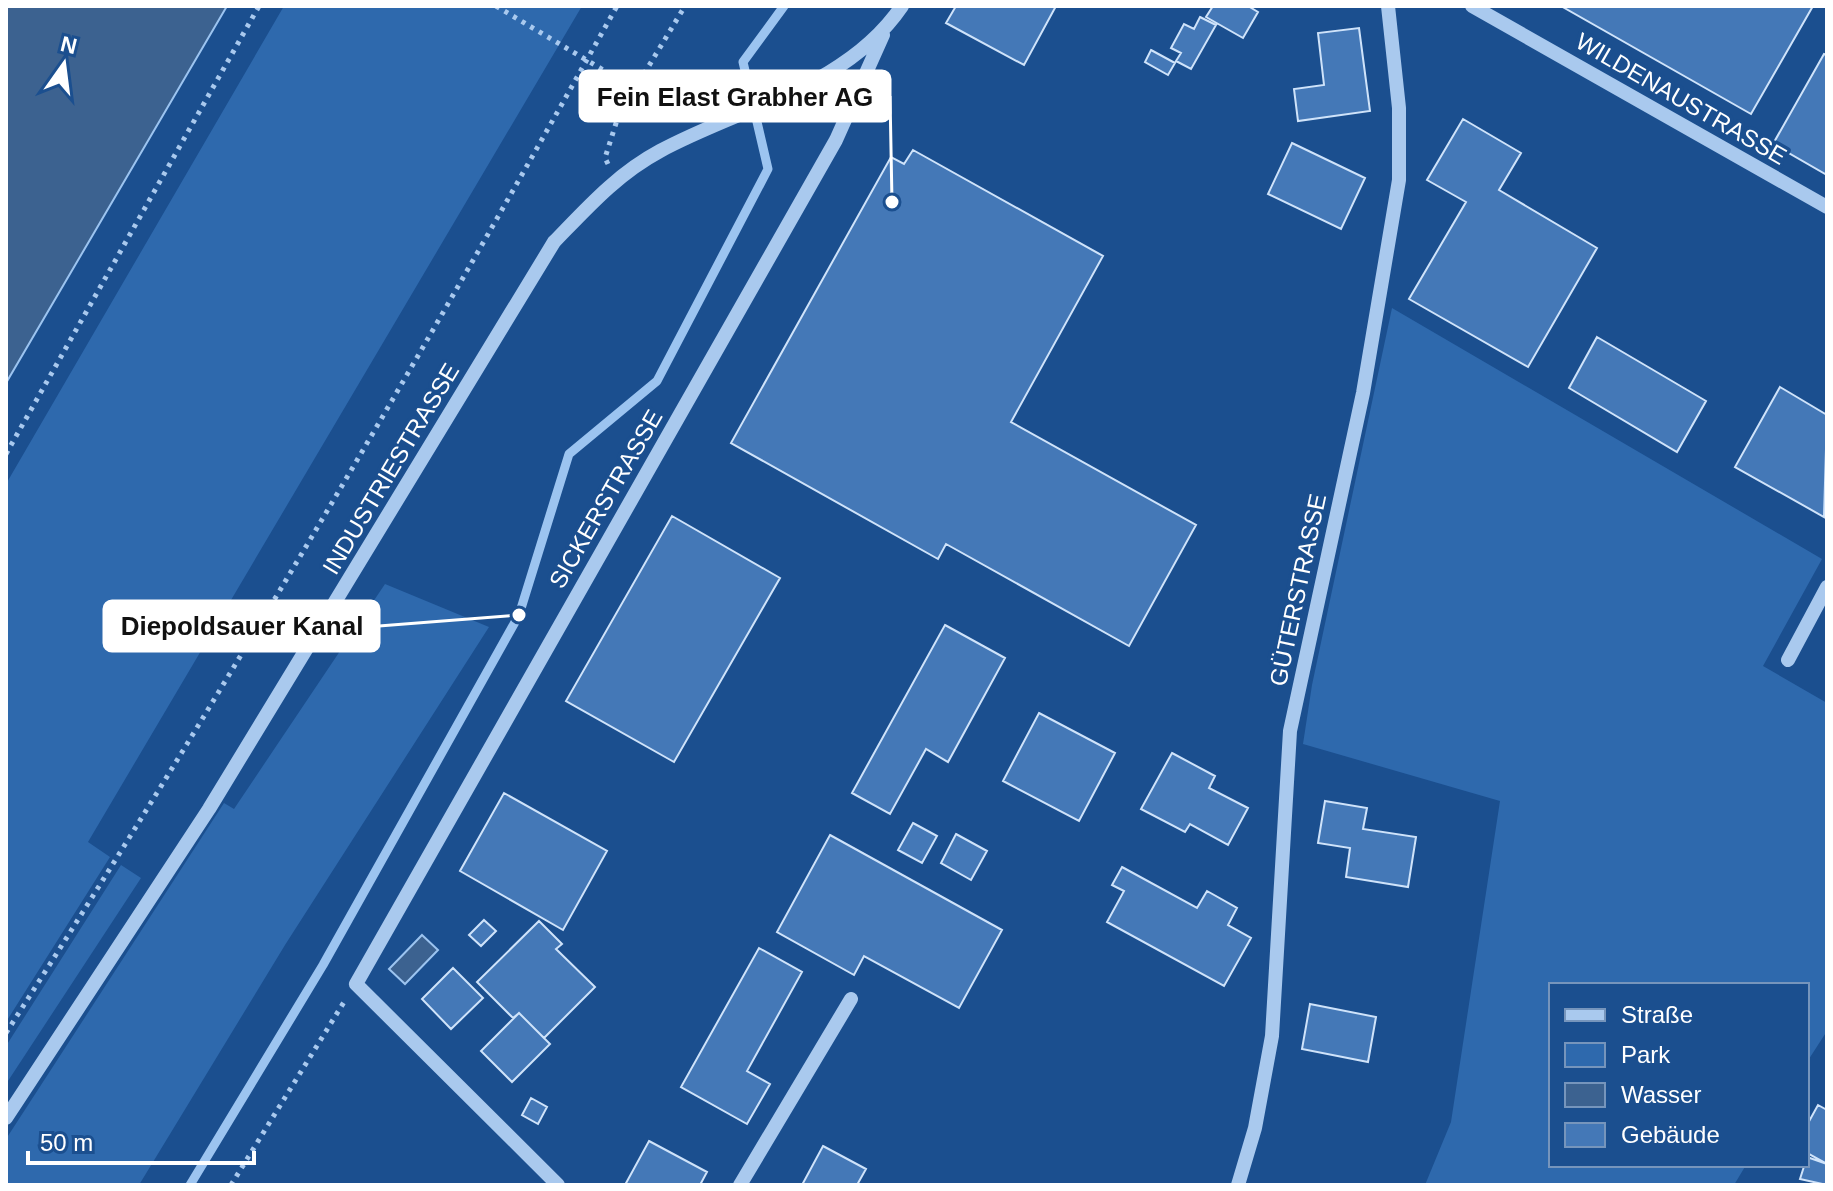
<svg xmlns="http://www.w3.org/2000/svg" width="1833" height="1191" viewBox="0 0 1833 1191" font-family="Arial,sans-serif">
<rect width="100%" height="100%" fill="#1b4f8f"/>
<path fill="#2e69ad" d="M284,6H582L88,842L110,857L6,1022V484Z
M1392,308L1822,559L1763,666L1827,703V1031L1807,1062V985H1551V1165H1746L1734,1185H1425L1451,1122L1500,801L1303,744L1312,685Z
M385,584L489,627L285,945L139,1185H6V1139L224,803L234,809Z
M121,865L141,878L6,1084V1046Z"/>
<path fill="#3c6290" stroke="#9cc4f0" stroke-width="2" d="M6,6H227L6,383Z
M422,935L438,950L405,984L389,969Z"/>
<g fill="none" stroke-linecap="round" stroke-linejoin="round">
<path stroke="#9cc4f0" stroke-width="9" d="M190,1185L323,965L519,615L569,454L657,381L768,169L743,62L784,6"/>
</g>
<path fill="#4478b7" stroke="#cfe3fa" stroke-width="2" d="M956,6H1056L1024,65L946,23Z
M1213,6H1248L1258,12L1243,38L1206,17Z
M1561,6H1813L1751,114Z
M1200,17L1216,25L1191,69L1176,61L1181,53L1171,48L1184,24L1194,29Z
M1359,28L1370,111L1298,121L1294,89L1324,85L1318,33Z
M1151,50L1175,63L1168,75L1145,62Z
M1824,54L1827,55V175L1773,144Z
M1463,119L1521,153L1499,190L1597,248L1528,367L1409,299L1466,202L1427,180Z
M1292,143L1365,178L1341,229L1268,194Z
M913,150L1103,256L1011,422L1196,525L1129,646L946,544L938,559L731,443L891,157L904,164Z
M1597,337L1706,401L1677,452L1569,388Z
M1780,387L1827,415L1824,517L1735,467Z
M672,516L780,578L674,762L566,701Z
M945,625L1005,658L948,762L926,749L890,814L852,793Z
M1039,713L1115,753L1079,821L1003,781Z
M1172,753L1215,776L1209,788L1248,808L1228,845L1190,824L1185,832L1141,809Z
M504,793L607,851L563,930L460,871Z
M1325,801L1367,808L1363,829L1416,837L1408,887L1346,877L1350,848L1318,843Z
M913,823L937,836L922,863L898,850Z
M956,834L987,851L971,880L941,863Z
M830,835L1002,930L959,1008L864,956L854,975L777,932Z
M1122,867L1197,908L1207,891L1237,908L1228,925L1251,938L1224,986L1107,922L1124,891L1112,885Z
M484,920L496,931L481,946L469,935Z
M539,921L562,944L556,949L595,987L544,1038L519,1013L513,1018L477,982Z
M759,948L802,972L747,1071L770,1084L747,1124L681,1087Z
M453,968L483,998L451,1029L422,999Z
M1310,1004L1376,1017L1368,1062L1302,1049Z
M519,1013L550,1044L512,1082L481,1051Z
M531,1098L547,1107L538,1124L522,1115Z
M1818,1105L1827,1110V1164L1807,1153V1125Z
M649,1141L707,1172L700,1185H625Z
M823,1146L866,1169L857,1185H802Z
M1807,1157L1827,1164V1185L1800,1179Z"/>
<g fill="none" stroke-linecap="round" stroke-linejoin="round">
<path stroke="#a9c9ee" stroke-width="5" stroke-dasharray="4 6" stroke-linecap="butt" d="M496,6L635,89
M608,164L605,158L618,117L685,6
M6,454L259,6
M6,1033C221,698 423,353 617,6
M231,1185L344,1002"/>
<path stroke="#a9c9ee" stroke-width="14" d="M1472,6L1827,207
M1788,660L1827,587
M6,1118L209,809L554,242C587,208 617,174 660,151C743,106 846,88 902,6
M558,1185L356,984L836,140L883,35
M740,1185L851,999
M1238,1185L1255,1128L1272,1036L1290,731L1363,393L1399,180V108L1388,6"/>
</g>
<g text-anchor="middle" stroke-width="7" stroke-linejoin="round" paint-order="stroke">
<g font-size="24" fill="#fff" stroke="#1b4f8f">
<text transform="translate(1681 99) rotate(30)" y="8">WILDENAUSTRASSE</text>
<text transform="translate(391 469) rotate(-59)" y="8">INDUSTRIESTRASSE</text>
<text transform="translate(606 499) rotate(-60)" y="8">SICKERSTRASSE</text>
<text transform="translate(1298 590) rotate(-78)" y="8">GÜTERSTRASSE</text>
</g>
</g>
<path fill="none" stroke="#fff" stroke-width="3" d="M892 202L890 96M519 615L379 626"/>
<g fill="#fff" stroke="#1b4f8f" stroke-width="3">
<circle cx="892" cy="202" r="8"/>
<circle cx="519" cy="615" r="8"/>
</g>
<g fill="#fff" stroke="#fff" stroke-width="3">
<rect x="580" y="71" width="310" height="50" rx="8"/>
<rect x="104" y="601" width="275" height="50" rx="8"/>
</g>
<g font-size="26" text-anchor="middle" font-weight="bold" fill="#111">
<text x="735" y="106">Fein Elast Grabher AG</text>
<text x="242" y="635">Diepoldsauer Kanal</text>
</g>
<rect width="1833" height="1191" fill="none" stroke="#ffffff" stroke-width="16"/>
<rect x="1549" y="983" width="260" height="184" fill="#1b4f8f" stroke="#7695bc" stroke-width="2"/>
<rect x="1565" y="1009" width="40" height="12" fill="#a9c9ee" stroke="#7695bc" stroke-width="2"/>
<text x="1621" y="1023" font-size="24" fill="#ffffff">Straße</text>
<rect x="1565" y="1043" width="40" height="24" fill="#2e69ad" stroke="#7695bc" stroke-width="2"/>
<text x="1621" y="1063" font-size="24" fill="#ffffff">Park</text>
<rect x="1565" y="1083" width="40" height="24" fill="#3c6290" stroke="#7695bc" stroke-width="2"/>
<text x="1621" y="1103" font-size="24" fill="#ffffff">Wasser</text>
<rect x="1565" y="1123" width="40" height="24" fill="#4478b7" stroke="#7695bc" stroke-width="2"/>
<text x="1621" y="1143" font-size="24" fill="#ffffff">Gebäude</text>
<g transform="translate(64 64) rotate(14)" stroke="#1b4f8f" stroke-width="6" paint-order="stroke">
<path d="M0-6L14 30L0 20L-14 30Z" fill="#ffffff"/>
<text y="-12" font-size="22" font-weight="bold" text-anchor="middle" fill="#ffffff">N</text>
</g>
<path d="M28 1151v12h226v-12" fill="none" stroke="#ffffff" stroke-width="4"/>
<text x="40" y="1151" font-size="24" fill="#ffffff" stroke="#1b4f8f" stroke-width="6" paint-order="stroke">50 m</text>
</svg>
